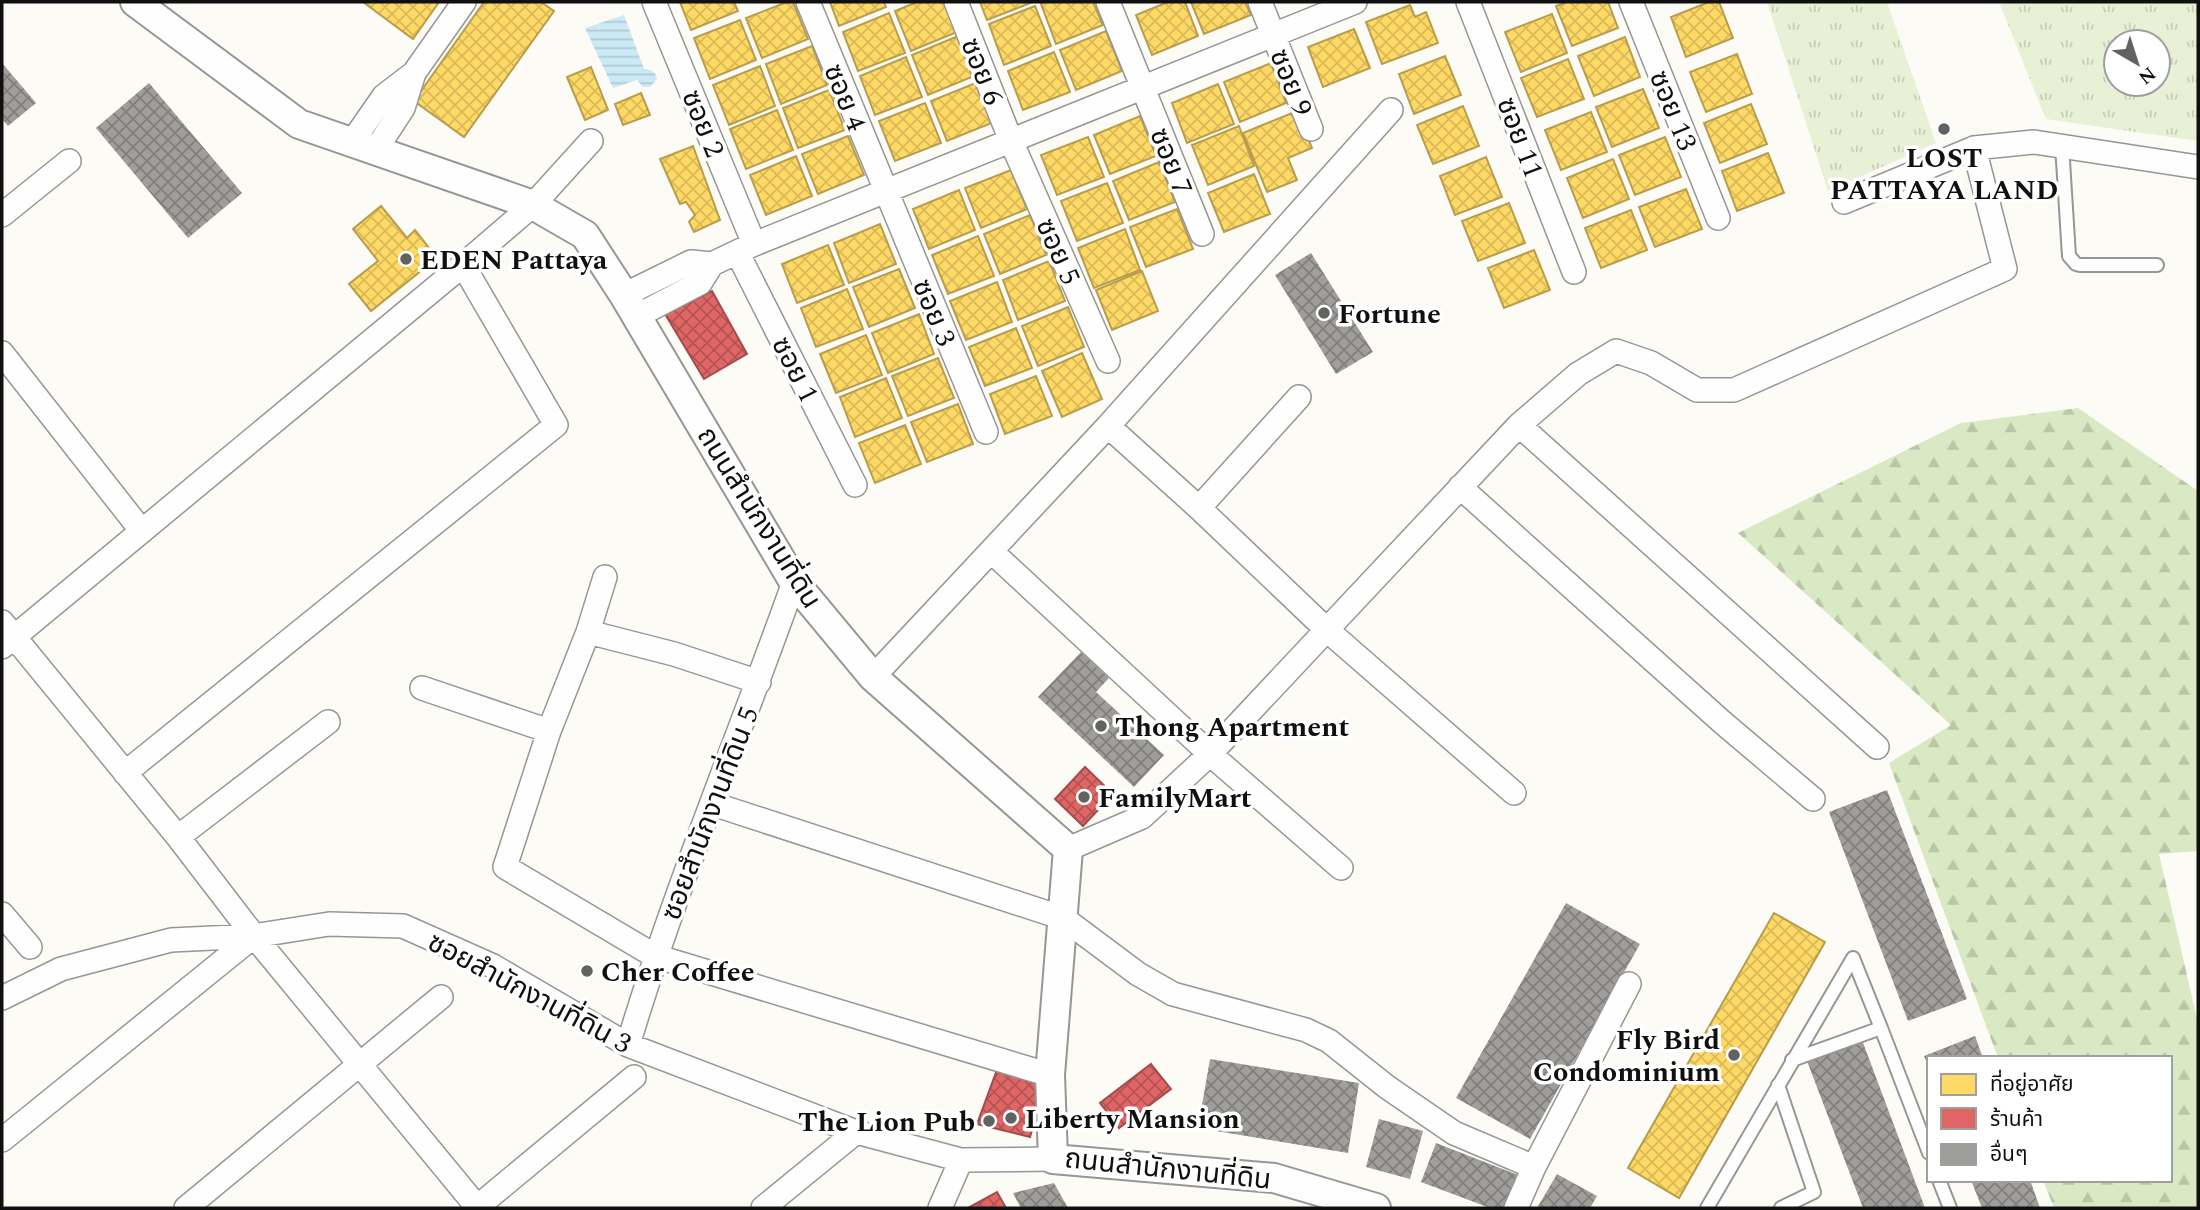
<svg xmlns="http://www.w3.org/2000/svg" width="2200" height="1210" viewBox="0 0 2200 1210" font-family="Spectral,'Noto Sans Thai',serif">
<defs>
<pattern id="grass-tufts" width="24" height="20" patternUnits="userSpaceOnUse" patternTransform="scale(1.75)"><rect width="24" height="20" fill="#e8f1d6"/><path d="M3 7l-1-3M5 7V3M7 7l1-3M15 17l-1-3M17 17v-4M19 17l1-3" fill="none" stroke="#c6ceb7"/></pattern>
<pattern id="forest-firs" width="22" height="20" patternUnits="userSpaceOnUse" patternTransform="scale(1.75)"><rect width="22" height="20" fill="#d9e9c4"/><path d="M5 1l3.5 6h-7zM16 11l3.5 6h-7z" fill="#b9c7a7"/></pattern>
<pattern id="water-rules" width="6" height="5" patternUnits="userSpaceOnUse" patternTransform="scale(1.75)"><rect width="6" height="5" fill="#cceaf5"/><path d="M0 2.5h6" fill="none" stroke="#aec8d1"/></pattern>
<pattern id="homes-cross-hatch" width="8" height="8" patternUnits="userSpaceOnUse" patternTransform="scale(1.75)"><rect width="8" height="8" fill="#ffd966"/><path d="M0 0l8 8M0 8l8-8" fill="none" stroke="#dab957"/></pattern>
<pattern id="shops-cross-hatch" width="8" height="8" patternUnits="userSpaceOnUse" patternTransform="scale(1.75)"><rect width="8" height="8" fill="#e06666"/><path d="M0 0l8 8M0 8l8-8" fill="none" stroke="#b45353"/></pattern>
<pattern id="building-cross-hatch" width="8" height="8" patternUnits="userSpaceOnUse" patternTransform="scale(1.75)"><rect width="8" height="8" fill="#a09e9b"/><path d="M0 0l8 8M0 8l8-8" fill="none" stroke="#817f7d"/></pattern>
</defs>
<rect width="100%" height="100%" fill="#fcfbf6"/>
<path fill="url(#grass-tufts)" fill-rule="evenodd" d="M1767,2H1887L1936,143L1828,191Z
M1999,2H2198V141L2046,119ZM2116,42H2158V84H2116Z"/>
<path fill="url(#forest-firs)" d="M2078,408L2198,491V851L2159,854L2198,1023V1208H2054L2043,1180H2170V1058H1998L1889,763L1951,725L1738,533L1961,423Z"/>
<path fill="url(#water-rules)" d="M624,15L644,69C652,70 654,70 657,79L650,87H643L637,80L613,88L585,28Z"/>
<path fill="url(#homes-cross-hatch)" stroke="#b79d4c" stroke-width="2" d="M363,2H439L413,39Z
M484,2H541L554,11L464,137L414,101Z
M680,2H734L738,11L691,30Z
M787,2H793L808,39L762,58L746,18Z
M830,2H884L886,7L839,26Z
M917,2H945L957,32L911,51L895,11Z
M980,2H1033L987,20Z
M1045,2H1093L1103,25L1056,44L1041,4Z
M1168,2H1185L1198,36L1152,55L1136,15Z
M1191,2H1245L1251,15L1204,34Z
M1567,2H1608L1618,28L1572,46L1556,6Z
M1709,2H1719L1733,38L1686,57L1671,17Z
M1410,5L1415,17L1426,12L1438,43L1382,64L1366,22Z
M1035,6L1051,46L1004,65L989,24Z
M889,13L905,53L858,71L843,32Z
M1552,14L1567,53L1521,72L1505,32Z
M740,20L756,60L710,79L694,38Z
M1354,29L1370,68L1323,87L1308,47Z
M1106,31L1122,71L1076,90L1060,50Z
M958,36L974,76L928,95L912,55Z
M1625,37L1640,77L1594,96L1578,56Z
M812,46L827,85L781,104L766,64Z
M1054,52L1070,92L1023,110L1008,71Z
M1737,54L1752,94L1706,112L1690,72Z
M1445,56L1461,95L1414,114L1399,74Z
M906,57L922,97L875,115L860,76Z
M1568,59L1584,99L1537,117L1521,78Z
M1271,63L1286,103L1240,122L1224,82Z
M760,66L775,106L729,125L713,85Z
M591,67L608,110L585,120L567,77Z
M978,82L994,122L947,141L931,101Z
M1218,84L1234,124L1187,143L1172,103Z
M1643,89L1659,128L1612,147L1596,107Z
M829,90L845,130L798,148L783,108Z
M641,93L650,115L623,125L615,104Z
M925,103L941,143L895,161L879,121Z
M1751,104L1767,144L1720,163L1704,123Z
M1463,106L1479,146L1433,164L1417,125Z
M777,110L793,150L746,169L730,129Z
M1297,111L1312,148L1288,158L1297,180L1267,192L1243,133Z
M1591,112L1607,152L1561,170L1545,130Z
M1140,116L1156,156L1110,174L1094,135Z
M1239,126L1254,166L1208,185L1192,145Z
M848,136L864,175L818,194L802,154Z
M1088,137L1104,177L1057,195L1041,155Z
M1665,137L1681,177L1635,195L1619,155Z
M693,146L720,220L694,232L689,222L695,215L686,202L680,204L660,159Z
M1768,153L1784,193L1737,211L1722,171Z
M796,156L812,196L766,215L750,175Z
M1486,157L1502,197L1455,215L1440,176Z
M1613,159L1629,199L1583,218L1567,178Z
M1159,162L1175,202L1129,220L1113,181Z
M1011,170L1027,209L981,228L965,188Z
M1254,174L1270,214L1224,232L1208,193Z
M1107,183L1123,223L1077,241L1061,201Z
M1686,189L1702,229L1655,247L1639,207Z
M959,190L975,230L929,249L913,209Z
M1509,203L1525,243L1478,261L1462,221Z
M381,206L407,238L415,230L437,258L371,311L349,284L378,261L353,229Z
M1177,209L1193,249L1146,267L1130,227Z
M1631,210L1647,250L1601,268L1585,228Z
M1030,215L1046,255L1000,274L984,234Z
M880,224L896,264L849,283L834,243Z
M1125,229L1140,270L1094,288L1078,248Z
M978,236L994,276L948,294L932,255Z
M828,245L844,285L797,303L782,264Z
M1534,250L1550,290L1504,308L1488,268Z
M1049,261L1065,301L1018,320L1003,280Z
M899,269L915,308L869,327L853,287Z
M1142,271L1158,311L1112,330L1096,290Z
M997,282L1012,322L966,340L950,301Z
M847,289L863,329L816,347L801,308Z
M1068,307L1084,347L1038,366L1022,326Z
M919,314L934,354L888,373L872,333Z
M1016,328L1032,368L985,386L969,347Z
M866,335L882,375L836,393L820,354Z
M1082,353L1102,399L1062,417L1042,371Z
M938,358L954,398L908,416L892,376Z
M1036,376L1052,416L1005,434L990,394Z
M886,378L902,418L855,437L840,397Z
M958,404L973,444L927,462L911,422Z
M905,425L921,464L875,483L859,443Z
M1774,913L1825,942L1679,1198L1628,1168Z"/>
<path fill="url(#shops-cross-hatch)" stroke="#a24c4c" stroke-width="2" d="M712,291L747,354L704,379L665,314Z
M1085,767L1113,794L1083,826L1055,799Z
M1151,1064L1171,1089L1119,1128L1100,1103Z
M998,1067L1047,1080L1030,1137L977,1124Z
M997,1192L1006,1208H968Z"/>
<path fill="url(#building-cross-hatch)" d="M2,63L36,103L8,126L2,119Z
M149,83L242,193L188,238L96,128Z
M1311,253L1373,352L1336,374L1275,275Z
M1081,652L1109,678L1096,692L1164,755L1134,787L1038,697Z
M1887,790L1967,999L1908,1021L1829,812Z
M1566,903L1640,944L1530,1139L1456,1098Z
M1975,1036L1983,1058H1929V1068L1924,1056Z
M1862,1040L1925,1208H1863L1807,1061Z
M1210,1059L1359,1083L1348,1153L1198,1128Z
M1379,1119L1423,1131L1410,1179L1366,1167Z
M1436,1143L1518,1175L1505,1208H1490L1421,1182Z
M1557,1174L1597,1196L1590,1208H1537Z
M1971,1180H2030L2040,1208H1982Z
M1054,1183L1068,1208H1021L1013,1193Z"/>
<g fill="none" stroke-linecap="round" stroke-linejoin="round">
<g stroke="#969694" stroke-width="16">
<path id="service" d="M2062,145L2069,256L2076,264L2080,265H2157
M1881,1028L1929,1153
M1778,1085L1814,1192L1781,1208
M1939,1180L1950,1208
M1707,1208L1853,958L1881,1028L1792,1060"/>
</g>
<g stroke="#969694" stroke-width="26">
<path id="minor" d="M654,2L754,244
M808,2L986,432
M956,2L1011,141L1108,361
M1108,2L1202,234
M1260,2L1311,129
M1468,2L1574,272
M1631,2L1718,218
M352,142L384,96L414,73L464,2
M375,151L403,108L414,73
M1844,202L1974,148L2034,142L2198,167
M2,215L69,161
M737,252L855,485
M624,295L691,262L712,264L752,245L1355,2
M637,316L700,283L712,264
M2,353L141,530
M1519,425L1877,747
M1108,426L1199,508L1327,630L1514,793
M1460,487L1722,722L1813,799
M1199,508L1299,397
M992,552L1210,754L1341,868
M605,577L588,632L549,731L505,867L655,956L1050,1075
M2,622L178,837L254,936L478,1208
M588,632L674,654L759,682
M2,647L463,265L533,205L591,141
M873,677L1108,426L1391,110
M422,688L549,731
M125,773L556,425L463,265
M713,804L1063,918L1138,974L1173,994L1306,1030L1329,1041L1387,1087L1454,1133L1534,1167
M178,837L328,722
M1068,849L1142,817L1210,754L1519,425L1578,374L1616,351L1651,363L1697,390H1734L2005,269L1974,148
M2,914L30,947
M2,998L61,969L171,940L254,936L329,924L403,926L493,966L628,1045L856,1132L961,1160L1053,1159
M628,1045C675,888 739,737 794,582
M2,1140L254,936
M186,1208L441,997
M476,1208L634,1077
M763,1208L856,1132
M940,1208L961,1160
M1516,1208L1534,1167L1629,984"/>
</g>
<g stroke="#969694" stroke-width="32">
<path id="tertiary" d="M135,2L299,124L533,205L585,235L624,295L794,582L873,677L1068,849L1050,1075L1053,1159L1274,1178L1376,1208"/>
</g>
<use href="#service" stroke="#fffefe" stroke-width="12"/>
<use href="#minor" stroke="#fffefe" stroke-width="23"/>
<use href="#tertiary" stroke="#fffefe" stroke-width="28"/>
</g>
<g fill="#636260" stroke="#fff" stroke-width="2.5">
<circle cx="1944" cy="129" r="7"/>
<circle cx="406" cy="259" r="7"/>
<circle cx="1324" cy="313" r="7"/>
<circle cx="1101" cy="726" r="7"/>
<circle cx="1084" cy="797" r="7"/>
<circle cx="587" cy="971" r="7"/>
<circle cx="1734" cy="1055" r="7"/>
<circle cx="1011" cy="1118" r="7"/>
<circle cx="989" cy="1121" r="7"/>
</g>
<g text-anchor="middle" stroke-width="7" stroke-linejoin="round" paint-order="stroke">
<g font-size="28" fill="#101010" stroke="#fff">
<text transform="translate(983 71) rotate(68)" y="10">ซอย 6</text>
<text transform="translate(1292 82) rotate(68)" y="10">ซอย 9</text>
<text transform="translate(846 97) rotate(68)" y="10">ซอย 4</text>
<text transform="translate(1674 110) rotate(68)" y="10">ซอย 13</text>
<text transform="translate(704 123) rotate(68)" y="10">ซอย 2</text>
<text transform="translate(1521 137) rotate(69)" y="10">ซอย 11</text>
<text transform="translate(1172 161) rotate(68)" y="10">ซอย 7</text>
<text transform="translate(1059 251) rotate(66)" y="10">ซอย 5</text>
<text transform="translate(935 312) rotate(67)" y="10">ซอย 3</text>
<text transform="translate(796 369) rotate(63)" y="10">ซอย 1</text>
<text transform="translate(760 517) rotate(58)" y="10">ถนนสำนักงานที่ดิน</text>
<text transform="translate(709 813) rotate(-69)" y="10">ซอยสำนักงานที่ดิน 5</text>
<text transform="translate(530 992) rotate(28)" y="10">ซอยสำนักงานที่ดิน 3</text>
<text transform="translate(1168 1168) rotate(6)" y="10">ถนนสำนักงานที่ดิน</text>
</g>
<g font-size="28" font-weight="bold" fill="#101010" stroke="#fff" text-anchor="start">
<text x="1944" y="167" text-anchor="middle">LOST<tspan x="1944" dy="32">PATTAYA LAND</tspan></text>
<text x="420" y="269">EDEN Pattaya</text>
<text x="1338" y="323">Fortune</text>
<text x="1115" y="736">Thong Apartment</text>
<text x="1098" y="807">FamilyMart</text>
<text x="601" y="981">Cher Coffee</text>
<text x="1720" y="1049" text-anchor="end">Fly Bird<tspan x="1720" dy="32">Condominium</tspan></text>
<text x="1025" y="1128">Liberty Mansion</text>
<text x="975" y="1131" text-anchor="end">The Lion Pub</text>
</g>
</g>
<rect width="2200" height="1210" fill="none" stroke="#101010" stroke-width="7"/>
<rect x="1927" y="1056" width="245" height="126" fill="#ffffff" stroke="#9f9f9f" stroke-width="2"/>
<rect x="1941" y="1074" width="35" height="21" fill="#ffd966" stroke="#9f9f9f" stroke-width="2"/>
<text x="1990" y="1091" font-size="21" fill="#101010">ที่อยู่อาศัย</text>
<rect x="1941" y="1108" width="35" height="21" fill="#e06666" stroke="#9f9f9f" stroke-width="2"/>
<text x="1990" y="1126" font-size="21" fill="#101010">ร้านค้า</text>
<rect x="1941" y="1144" width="35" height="21" fill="#a09e9b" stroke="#9f9f9f" stroke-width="2"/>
<text x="1990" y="1161" font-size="21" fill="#101010">อื่นๆ</text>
<g transform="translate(2137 63) rotate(141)"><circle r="33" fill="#ffffff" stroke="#9f9f9f" stroke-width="2"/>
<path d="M0-5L12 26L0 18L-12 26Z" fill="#636260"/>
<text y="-10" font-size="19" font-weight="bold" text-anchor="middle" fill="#101010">N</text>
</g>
</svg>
